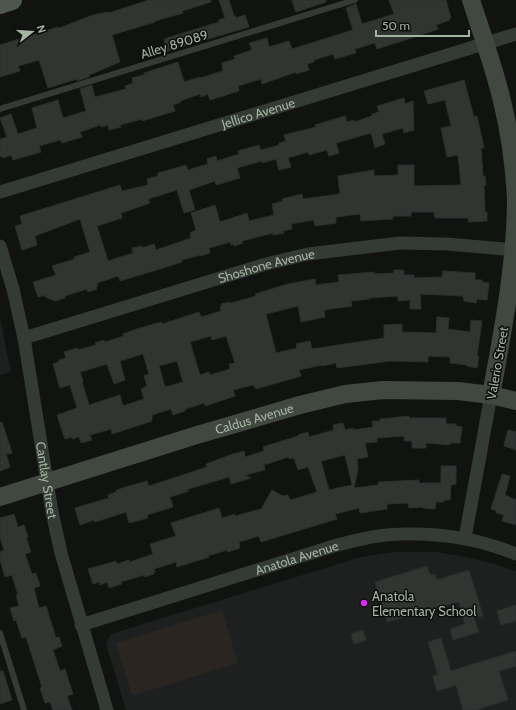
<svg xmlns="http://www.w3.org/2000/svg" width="516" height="710" viewBox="0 0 516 710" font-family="Cabin,sans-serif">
<rect width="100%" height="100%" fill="#111311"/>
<path fill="#1d201e" d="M0,318L11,372L0,375Z
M394,552H436L466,557L491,563L516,571V710H126L106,644L111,634L361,557Z"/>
<path fill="#2a2521" d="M222,610L238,663L135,695L131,693L116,643Z"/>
<path fill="#313532" stroke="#2b2f2c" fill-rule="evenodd" d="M149,0H211V2L182,11L183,13L155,21V22L112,35L120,62L89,75V77L77,81V79L48,88L39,60L18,66L20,71L0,77V45L58,27L59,28L93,15L109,12V13Z
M219,0H229L234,16H236V18L245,15L249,27L167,51L164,39L219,22V20L225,18Z
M292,0H326V2L296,12Z
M389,0H446L451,18L449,19L450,20L436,25L438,29L436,30L377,49L375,43L355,49L356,53L335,59L333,54L314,60V62L307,64L309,70L296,74V72L262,84L261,79L238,86L239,91L210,100L208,94L201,97L200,94L180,101L181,102L173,105L175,111L142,121V119L120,125L121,127L109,130L108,125L101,127L100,125L80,132L82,137L62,143L60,140L39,146L41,152L13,160L11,155L3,158L2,156L0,157V139L7,137L0,118L11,114L18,134L37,128L32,108L58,100L63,118L86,111L80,89L92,85L95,97L126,89L125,86L133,83L132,78L144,75V73L178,62L184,82L200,77V78L223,71L222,63L235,59L234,56L252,50L249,43L267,38L269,47L289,41L292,49L353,30L346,8L356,4L362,24L394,14Z
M464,80L474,117L477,116L484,148H481L483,176H485L486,185H484L485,212H487V221L468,222L469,218H435L434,212H411V216H393V219L361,221L360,214L336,217V223L315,226L314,220L291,224L292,229L283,231L284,233L273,235V233L261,236L242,241L243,243L234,246L233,244L231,245L230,242L209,248L210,253L201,256L200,255L182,260V262L163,268L120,281L118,276L97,283L98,286H96L97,289L88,292L87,289L65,296V298L55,301L45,297V295L38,297L33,282L56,275L52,266L75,259L74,257L90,252L80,219L35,236L37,245L22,250L15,226L22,224L20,216L120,185L122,191L148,185L147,179L158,176V173L186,165L188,170L208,164L207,159L216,156L217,161L239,154L238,151L259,145L261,150L279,145V143L286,141L284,135L316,127L315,125L345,116L347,122L354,120V122L372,116V114L379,112L377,106L404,98L405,104L413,101L414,130L404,133L403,128L382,134L385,144L375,148L371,133L336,143L339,153L329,156L327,150L309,155L308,152L288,158L291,167L279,170L276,159L262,163V161L237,168L240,178L216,185L215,181L189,190L195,210L184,213L177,190L148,199L150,203L121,213L122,218L97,226L108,261L133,253L132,248L142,246V248L154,244L156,250L191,238L190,233L196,230L191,213L215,205L220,222L247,213L249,221L274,215L272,204L283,201L282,199L302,194L303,199L340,194L338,176L374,170V176L398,175V165H414V186L461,185L458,155L447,157L441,128L451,126L445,100L428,104L424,91Z
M394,270H404V275H414V278L442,277L443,271L475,273V280H482V282L489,283L487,300L477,299L476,303L464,301L463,296L420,294L421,309H410V300L398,301V296L370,298V299L351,301L352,306L324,310L325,317L301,322L298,306L266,314L276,353L297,348L296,344L310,341L312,349L384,338V325L402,324V332L436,333L437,317L449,318L448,329L470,332L471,320L482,321L477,356H479L477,368L467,366V365L450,363V357L428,356V362L390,361L337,368L336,363L322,366V365L299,370L301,376L256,389L253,385L233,390L235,396L205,406L204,403L185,409V411L173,415L171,409L152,415V421L112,434L111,429L90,435L92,440L81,443L79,437L72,439V437L65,439L57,415L77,408L70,385L60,388L53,364L59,362V360L66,358L64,352L77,348L78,350L96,345L95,343L104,340L105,342L124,336L123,334L137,329L161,322L162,324L199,312L201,317L221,311L220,307L222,306L221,304L231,302V303L256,296L255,294L288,284L315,279L316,285L339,282L338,275L374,272V274L394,273ZM211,336L212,340L226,336L235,363L229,364L230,369L210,375L209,372L200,375L190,342ZM143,354L149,374L144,376L147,386L141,389L144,399L123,406L120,395L89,405L82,382L83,381L80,372L107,364L114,384L125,380L120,361ZM177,361L183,382L165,387L159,366Z
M409,416V418H446V424H456V426L462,427L460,443H450V445L426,443V448H412V441H404V436L377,438V442L365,443L368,457L357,459L358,469L354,488L378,485L379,482L419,480V483H441V466H456V484L451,485L450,500H444V502H436L435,509L423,508V507L409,508L408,503L387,504V509L360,513L359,508L335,514L337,519L261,542L259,536L239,542L240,548L228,552L227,550L208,556L209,557L177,567L176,562L154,569L155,572L153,573L154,574L144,577V575L121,582L122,584L109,588L107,582L100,585L99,582L93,584L88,569L116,561L117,564L129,560L130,562L153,554L150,544L176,536L171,523L219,508L222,518L235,514V516L261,509L272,490L283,496L288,495L290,500L317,492L308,467L298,470L294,458L289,459L288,457L264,465L265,470L245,475L251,478L231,484L229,477L185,490L189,491L170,497L173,507L147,515L148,518L129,523L126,512L95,522L94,520L80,525L75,508L109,498L108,495L116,492V490L147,481L149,486L207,467L206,464L233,454L244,451L245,457L264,451L263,447L298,436V435L308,432L309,437L334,430L333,425L343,423L345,430L354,428V430L373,427L372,421H381L380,419ZM345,455L352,485L329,490L321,461Z
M2,422L12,453L6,454L10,467L0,471V423Z
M508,430L516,432V450L504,446V445Z
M502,474L510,476L505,495L516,500V525L502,521L504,515L496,513L497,511L491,509Z
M14,514L18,527L24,525L28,537H26L31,552L25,554L32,574L36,573L40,586L34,588L39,608L46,606L56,638L59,637L62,646L53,650L60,671L65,669L73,694L67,696L72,710H53L50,702L45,703L40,688L42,687L26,637L22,638L16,620L14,621L10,608L19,606L16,595H18L12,575L5,577L0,560V552L4,550L0,538V518Z
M427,566L430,575L435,574L437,580L469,570L483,616L474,618L479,632L453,640L450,629L465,624L459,602L387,622L375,582Z
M516,605V621L501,625L497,611Z
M363,630L366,640L354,644L351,634Z
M441,638L451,671L516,651V666L499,671L508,700L476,710H463L456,685L437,691L433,676L438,675L428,642Z
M0,671H3L12,700L0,704Z"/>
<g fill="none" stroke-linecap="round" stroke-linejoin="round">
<path stroke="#343a34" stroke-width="6" d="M0,109L355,0
M0,633L24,710"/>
<g stroke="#343a34" stroke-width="13">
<path id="s1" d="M0,192L516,34"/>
<path id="s2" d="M0,246L13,289L24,338L52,512L61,553L107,710"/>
<path id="s3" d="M24,338L266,264L308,254L400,243L447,244L516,250"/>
<path d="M465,538L491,395"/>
<path id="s4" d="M81,625L337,545C358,540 380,534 403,534C441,533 480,539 516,554"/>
</g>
<g stroke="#404840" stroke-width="18">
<path d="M471,0C482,34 494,67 502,101C510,133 514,165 516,197C516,262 503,331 491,395"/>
<path id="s5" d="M0,497L197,435L300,405L345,394L383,390L458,391L491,395L516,401"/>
</g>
<path stroke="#4e574e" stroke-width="20" d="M0,4L12,0"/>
</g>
<circle fill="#e026f5" stroke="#0c0d0c" stroke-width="1.5" cx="364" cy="603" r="4"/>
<g text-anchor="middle" stroke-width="3" stroke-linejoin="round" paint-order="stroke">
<g font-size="13" fill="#a3b4a2" stroke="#0c0d0c">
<text transform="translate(174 44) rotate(-17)" y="5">Alley 89089</text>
<text dy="5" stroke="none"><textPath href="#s1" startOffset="270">Jellico Avenue</textPath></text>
<text dy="5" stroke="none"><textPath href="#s3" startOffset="253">Shoshone Avenue</textPath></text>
<text transform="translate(497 363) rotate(-80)" y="5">Valerio Street</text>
<text dy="5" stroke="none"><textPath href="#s5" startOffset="266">Caldus Avenue</textPath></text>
<text dy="5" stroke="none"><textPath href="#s2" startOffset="239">Cantlay Street</textPath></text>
<text dy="5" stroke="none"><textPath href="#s4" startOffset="226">Anatola Avenue</textPath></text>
</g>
<g font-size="13" fill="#a3b4a2" stroke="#0c0d0c" text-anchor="start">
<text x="372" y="601">Anatola<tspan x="372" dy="15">Elementary School</tspan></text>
</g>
</g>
<g transform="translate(32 32) rotate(73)" stroke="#0c0d0c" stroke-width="3" paint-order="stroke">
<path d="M0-3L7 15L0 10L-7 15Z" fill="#a3b4a2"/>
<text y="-6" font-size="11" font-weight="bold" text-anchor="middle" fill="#a3b4a2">N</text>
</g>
<path d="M376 30v6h93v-6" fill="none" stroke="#a3b4a2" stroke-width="2"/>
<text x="382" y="30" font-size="12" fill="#a3b4a2" stroke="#0c0d0c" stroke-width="3" paint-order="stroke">50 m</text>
</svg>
